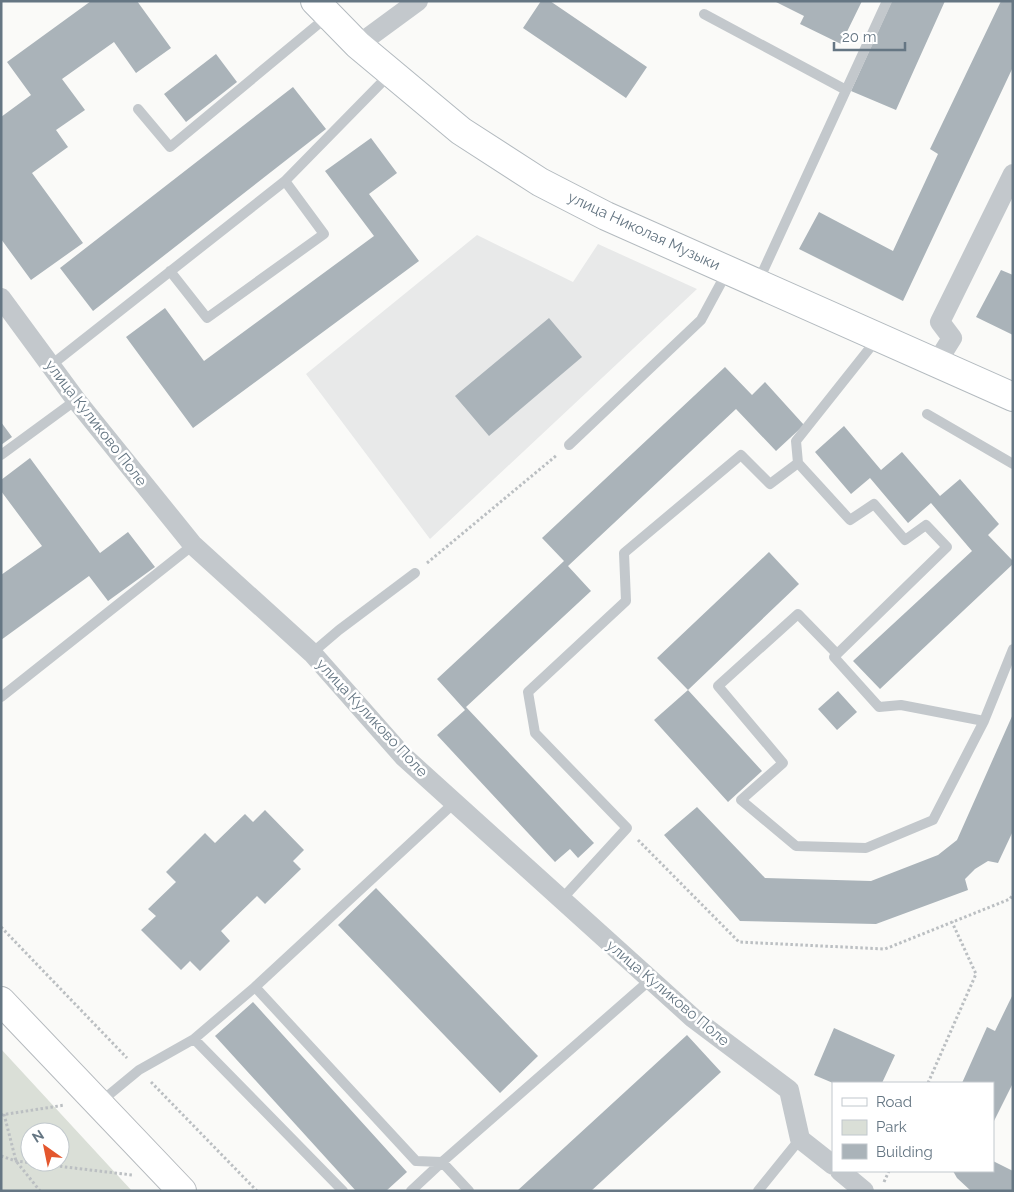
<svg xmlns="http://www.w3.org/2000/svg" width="1014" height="1192" viewBox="0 0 1014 1192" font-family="Raleway,sans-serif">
<rect width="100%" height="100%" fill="#fafaf8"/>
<path fill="#e8e9e9" d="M477,235L573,282L598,244L697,289L430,539L306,374Z"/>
<path fill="#dadfd7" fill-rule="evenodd" d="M1,1049L132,1191H1ZM30,1132H60V1162H30Z"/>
<path fill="#aab3b9" d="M91,1H137L171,48L136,73L114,42L62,79L85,110L56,130L68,147L32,173L83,243L31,280L1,239V117L31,95L7,62Z
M541,1H550L647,67L626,98L523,28Z
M774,1H862L841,44L800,24L804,16Z
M892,1H945L896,110L851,91Z
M1001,1L1013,2V67L903,301L799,249L819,212L893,251L938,154L930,149Z
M216,54L237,82L186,122L164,94Z
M293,87L326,129L93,311L60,268Z
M371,138L397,173L369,194L419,261L193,428L126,337L165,308L204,361L374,236L325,171Z
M1001,270L1013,275V335L976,317Z
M549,318L582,357L489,436L455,396Z
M725,367L752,395L765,382L804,425L776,451L736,409L568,566L591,591L466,707L594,843L578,858L570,849L555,862L437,735L465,710L437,679L564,561L542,538Z
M1,422L12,437L1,445Z
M844,426L881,470L902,452L940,496L960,479L999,524L988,535L1013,561V564L880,689L853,661L972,551L931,503L908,523L870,478L851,494L815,452Z
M30,458L100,553L128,532L155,567L108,601L89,576L1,640V575L42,546L1,491V480Z
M769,552L799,584L688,690L657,658Z
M688,690L762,771L728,802L654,720Z
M838,691L857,712L837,730L818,709Z
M1013,714V831L998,863L988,861L975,869L965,879L968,890L876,924L740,921L664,835L697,807L765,878L871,881L938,855L957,840Z
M265,810L304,850L293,861L301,869L265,904L257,896L221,931L230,941L200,971L190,961L181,970L141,930L156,916L148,909L176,882L166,872L205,833L215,843L245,814L253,822Z
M376,888L538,1056L500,1093L338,925Z
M1013,994V1083L993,1123V1083H962L987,1027L995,1031Z
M253,1002L407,1172L386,1191H356L215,1036Z
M834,1028L895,1055L882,1083H833L814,1075Z
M687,1035L721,1072L591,1191H517Z
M993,1161L1013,1171V1191H971L957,1178L953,1171H993Z"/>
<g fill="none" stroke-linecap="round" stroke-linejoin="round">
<g stroke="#b3babf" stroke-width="30">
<path id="secondary" d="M315,1L358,45L461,131L540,182L606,216L1013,397"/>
</g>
<g stroke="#b5babe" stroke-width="30">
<path id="primary" d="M1,1001L182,1191"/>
</g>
<path stroke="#bbbfc2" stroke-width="3" stroke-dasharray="2.5 2.5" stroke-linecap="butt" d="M427,563L557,455
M638,840L739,942L885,949L1010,899L1013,894
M1,927L127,1058
M151,1082L257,1191
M928,1083L976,974L952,922
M4,1114L16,1161L40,1191
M1,1115L65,1105
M1,1156L16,1161L132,1175
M884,1182L889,1171"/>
<path stroke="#c3c8cc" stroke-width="10" d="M704,14L846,90
M138,109L170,147L328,16
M285,181L390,74
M758,282L887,1
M50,366L285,181L324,234L207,318L170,271
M927,414L1013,464
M569,445L701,320L728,270
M1,455L76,400
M798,463L796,441L877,339
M312,653L339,630L415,573
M837,654L798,614L718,686L783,763L741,800L796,846L866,848L933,820L984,721L1013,649
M1,697L193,545
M561,900L627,828L535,733L528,692L626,601L624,553L741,455L770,484L798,463L850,520L874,504L905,540L926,525L947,547L834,657L879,707L901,705L984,721
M255,987L454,803
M194,1039L343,1191
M99,1103L139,1070L194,1039L255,987L416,1161L442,1162L650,980
M411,1191L442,1162L469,1191
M758,1191L800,1139"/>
<path stroke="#c3c8cc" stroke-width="20" d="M358,45L418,1
M1,298L76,400L193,545L312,653L403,756L693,1018L789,1090L800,1139L833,1165
M937,362L952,338L940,322L1013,174
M840,1171L864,1191"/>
<use href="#secondary" stroke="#fff" stroke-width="28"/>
<use href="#primary" stroke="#fff" stroke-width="28"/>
</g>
<g text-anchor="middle" stroke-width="5" stroke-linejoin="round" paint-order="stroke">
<g font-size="15" fill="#657683" stroke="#fff">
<text transform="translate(644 231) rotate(25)" y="5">улица Николая Музыки</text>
<text transform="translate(96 423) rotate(52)" y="5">улица Куликово Поле</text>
<text transform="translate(372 718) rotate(47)" y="5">улица Куликово Поле</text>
<text transform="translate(668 993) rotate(40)" y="5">улица Куликово Поле</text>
</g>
</g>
<rect width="1014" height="1192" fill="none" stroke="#657683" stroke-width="5"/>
<rect x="832" y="1082" width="162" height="90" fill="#ffffff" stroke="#c1c8cd"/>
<rect x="842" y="1098" width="25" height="8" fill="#ffffff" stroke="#c1c8cd"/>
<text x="876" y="1107" font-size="15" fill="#657683">Road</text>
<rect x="842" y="1120" width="25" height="15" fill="#dadfd7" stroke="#c1c8cd"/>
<text x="876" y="1132" font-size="15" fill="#657683">Park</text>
<rect x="842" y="1144" width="25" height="15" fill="#aab3b9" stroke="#c1c8cd"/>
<text x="876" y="1157" font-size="15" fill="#657683">Building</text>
<g transform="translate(45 1147) rotate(327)"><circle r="24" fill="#ffffff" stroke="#c1c8cd"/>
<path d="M0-4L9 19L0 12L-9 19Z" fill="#e4572e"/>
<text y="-8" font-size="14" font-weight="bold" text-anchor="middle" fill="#657683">N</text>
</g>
<path d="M834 42v8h71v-8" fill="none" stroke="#657683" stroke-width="2.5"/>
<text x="842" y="42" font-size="15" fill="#657683" stroke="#ffffff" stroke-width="4" paint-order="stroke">20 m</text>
</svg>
